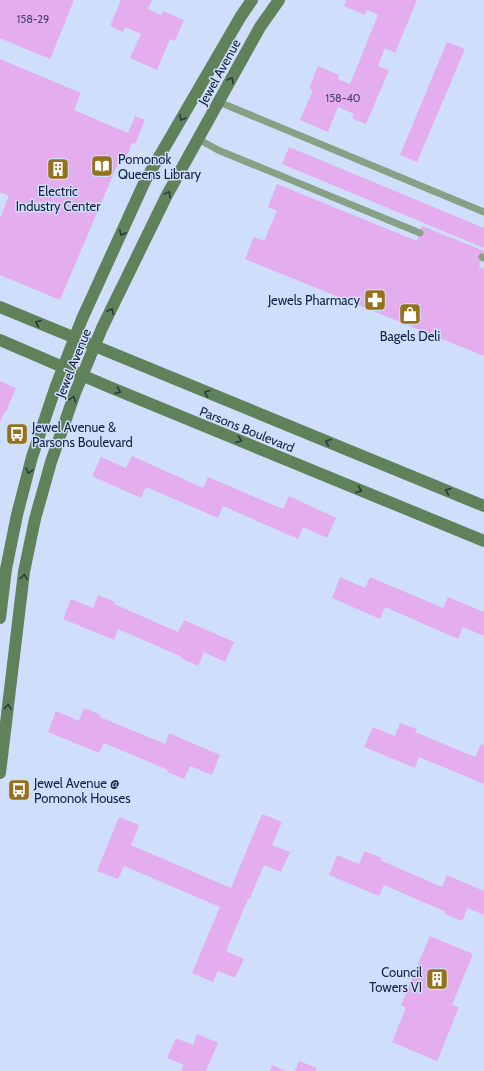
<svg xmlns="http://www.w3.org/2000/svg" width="484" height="1071" viewBox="0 0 484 1071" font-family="Cabin,sans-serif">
<rect width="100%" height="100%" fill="#cfdffb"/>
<path fill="#e4aded" d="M0,0H74L50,59L0,38Z
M121,0H152L148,9L161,15L163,11L184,20L175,41L170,39L157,70L130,58L141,34L125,27L123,32L110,26Z
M346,0H417L395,53L385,48L378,66L389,70L366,124L352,118L354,114L338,107L328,132L300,120L313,90L309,88L318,66L339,75L338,79L350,84L378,15L367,10L365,15L344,6Z
M447,42L465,49L417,162L400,155Z
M0,59L81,93L74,110L128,133L135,116L145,120L135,144L132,143L127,156L122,154L60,300L0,275V218L9,196L0,192Z
M289,147L484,228V248L282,164Z
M277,184L417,241L422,226L484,251L479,267L484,269V356L245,259L254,237L264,241L277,211L268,207Z
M0,381L16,388L6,412L5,411L0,422Z
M132,456L203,488L208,477L283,509L289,496L336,518L327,538L303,527L298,539L223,506L218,518L146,487L141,498L92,476L101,457L126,468Z
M340,577L365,588L370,577L443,608L448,597L484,612V636L463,627L458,639L385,607L380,619L332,598Z
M98,595L115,602L114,604L178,632L184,620L234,642L225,662L204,652L198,666L182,659V657L118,629L114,640L63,619L71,599L93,608Z
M84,708L101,715L100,717L165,744L169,733L220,755L212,775L190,766L184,779L167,772L168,770L104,743L99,753L48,732L56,711L79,721Z
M400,723L417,729L415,732L475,757L481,744L484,745V784L419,757L415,768L364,747L373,727L395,736Z
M262,814L282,822L272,845L290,852L281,872L264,865L249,900L248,899L226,951L244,959L235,978L218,971L213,982L192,973L220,907L124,866L118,879L97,871L119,817L139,825L131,845L231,888Z
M365,851L382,858L380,860L442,887L447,875L484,891V915L468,908L462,921L445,914L446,912L384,885L379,896L329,875L337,855L359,864Z
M430,936L473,954L452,1005L459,1007L437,1061L392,1042L406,1008L401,1005Z
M197,1034L218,1043L206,1071H181L184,1065L167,1058L176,1038L193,1045Z
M299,1061L317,1068L316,1071H295Z
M272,1065L285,1071H270Z"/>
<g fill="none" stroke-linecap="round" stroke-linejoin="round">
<path stroke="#88a185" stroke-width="7" d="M219,102L484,212
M198,139L218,150L420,233
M482,257L484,258"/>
<path stroke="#5f825a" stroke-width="12" d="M0,307L484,506
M0,340L107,386L484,541
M0,618L6,569L17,515L32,457L56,386L82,319L145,181L241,16L252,0
M0,773L24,572L35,519L51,462L75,393L102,328L167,195L260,27L279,0"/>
</g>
<defs><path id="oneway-chevron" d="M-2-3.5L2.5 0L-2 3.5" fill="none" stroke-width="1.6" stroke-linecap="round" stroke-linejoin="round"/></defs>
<g stroke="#283b44">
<use href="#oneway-chevron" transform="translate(231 80) rotate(-61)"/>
<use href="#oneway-chevron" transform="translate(182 118) rotate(120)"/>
<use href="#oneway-chevron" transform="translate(168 194) rotate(-62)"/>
<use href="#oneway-chevron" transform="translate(122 233) rotate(115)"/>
<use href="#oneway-chevron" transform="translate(111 311) rotate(-64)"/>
<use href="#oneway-chevron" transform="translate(38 323) rotate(-158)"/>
<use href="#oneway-chevron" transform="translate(118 391) rotate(22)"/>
<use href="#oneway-chevron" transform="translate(207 393) rotate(-158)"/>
<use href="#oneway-chevron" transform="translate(73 399) rotate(-70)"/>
<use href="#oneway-chevron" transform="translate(239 440) rotate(22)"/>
<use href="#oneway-chevron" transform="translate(328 442) rotate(-158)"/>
<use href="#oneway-chevron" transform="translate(29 471) rotate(105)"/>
<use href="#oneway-chevron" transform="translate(359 490) rotate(22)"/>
<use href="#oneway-chevron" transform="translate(448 491) rotate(-158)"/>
<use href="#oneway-chevron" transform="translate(24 577) rotate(-83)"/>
<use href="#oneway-chevron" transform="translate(8 707) rotate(-83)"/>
</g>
<defs>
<g id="library-square" transform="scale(1.15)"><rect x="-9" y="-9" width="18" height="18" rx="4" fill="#97701b" stroke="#cfdffb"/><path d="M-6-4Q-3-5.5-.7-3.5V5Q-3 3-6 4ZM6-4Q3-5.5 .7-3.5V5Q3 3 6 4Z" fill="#fff"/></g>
<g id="building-square" transform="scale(1.15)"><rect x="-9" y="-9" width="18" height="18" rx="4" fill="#97701b" stroke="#cfdffb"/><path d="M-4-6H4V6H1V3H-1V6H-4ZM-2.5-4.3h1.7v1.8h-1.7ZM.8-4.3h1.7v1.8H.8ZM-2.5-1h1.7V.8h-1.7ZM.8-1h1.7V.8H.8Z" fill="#fff"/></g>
<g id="pharmacy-square" transform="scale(1.15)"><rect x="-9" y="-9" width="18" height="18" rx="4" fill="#97701b" stroke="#cfdffb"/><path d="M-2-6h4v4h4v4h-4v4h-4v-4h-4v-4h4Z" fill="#fff"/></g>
<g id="shop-square" transform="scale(1.15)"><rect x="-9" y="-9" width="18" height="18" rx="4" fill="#97701b" stroke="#cfdffb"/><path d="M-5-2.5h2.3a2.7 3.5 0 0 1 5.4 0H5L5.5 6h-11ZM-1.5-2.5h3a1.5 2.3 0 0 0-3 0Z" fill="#fff"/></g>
<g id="bus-square" transform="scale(1.15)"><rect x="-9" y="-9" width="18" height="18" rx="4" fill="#97701b" stroke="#cfdffb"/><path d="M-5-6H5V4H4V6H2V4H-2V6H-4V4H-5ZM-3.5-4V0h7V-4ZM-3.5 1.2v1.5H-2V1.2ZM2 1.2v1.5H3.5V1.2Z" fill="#fff"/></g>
</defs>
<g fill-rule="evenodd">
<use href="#library-square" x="102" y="166"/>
<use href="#building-square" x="58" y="169"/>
<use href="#pharmacy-square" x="375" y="300"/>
<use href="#shop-square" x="410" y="314"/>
<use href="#bus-square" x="17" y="434"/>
<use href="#bus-square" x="19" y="790"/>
<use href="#building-square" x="437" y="979"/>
</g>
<g text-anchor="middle" stroke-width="3" stroke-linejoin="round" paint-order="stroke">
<g font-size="11" fill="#494669">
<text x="33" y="23">158-29</text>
<text x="343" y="102">158-40</text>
</g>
<g font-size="13" fill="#15233d" stroke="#cfdffb">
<text transform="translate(219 72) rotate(-61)" y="5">Jewel Avenue</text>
<text transform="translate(73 363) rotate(-68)" y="5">Jewel Avenue</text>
<text transform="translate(247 429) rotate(22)" y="5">Parsons Boulevard</text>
</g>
<g font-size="13" fill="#15233d" stroke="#cfdffb" text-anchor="start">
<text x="118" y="164">Pomonok<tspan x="118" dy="15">Queens Library</tspan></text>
<text x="58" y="196" text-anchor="middle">Electric<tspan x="58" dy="15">Industry Center</tspan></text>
<text x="360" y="305" text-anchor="end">Jewels Pharmacy</text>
<text x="410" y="341" text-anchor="middle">Bagels Deli</text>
<text x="32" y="432">Jewel Avenue &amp;<tspan x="32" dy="15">Parsons Boulevard</tspan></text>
<text x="34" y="788">Jewel Avenue @<tspan x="34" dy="15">Pomonok Houses</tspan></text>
<text x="422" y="977" text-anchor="end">Council<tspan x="422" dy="15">Towers VI</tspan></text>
</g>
</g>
</svg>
